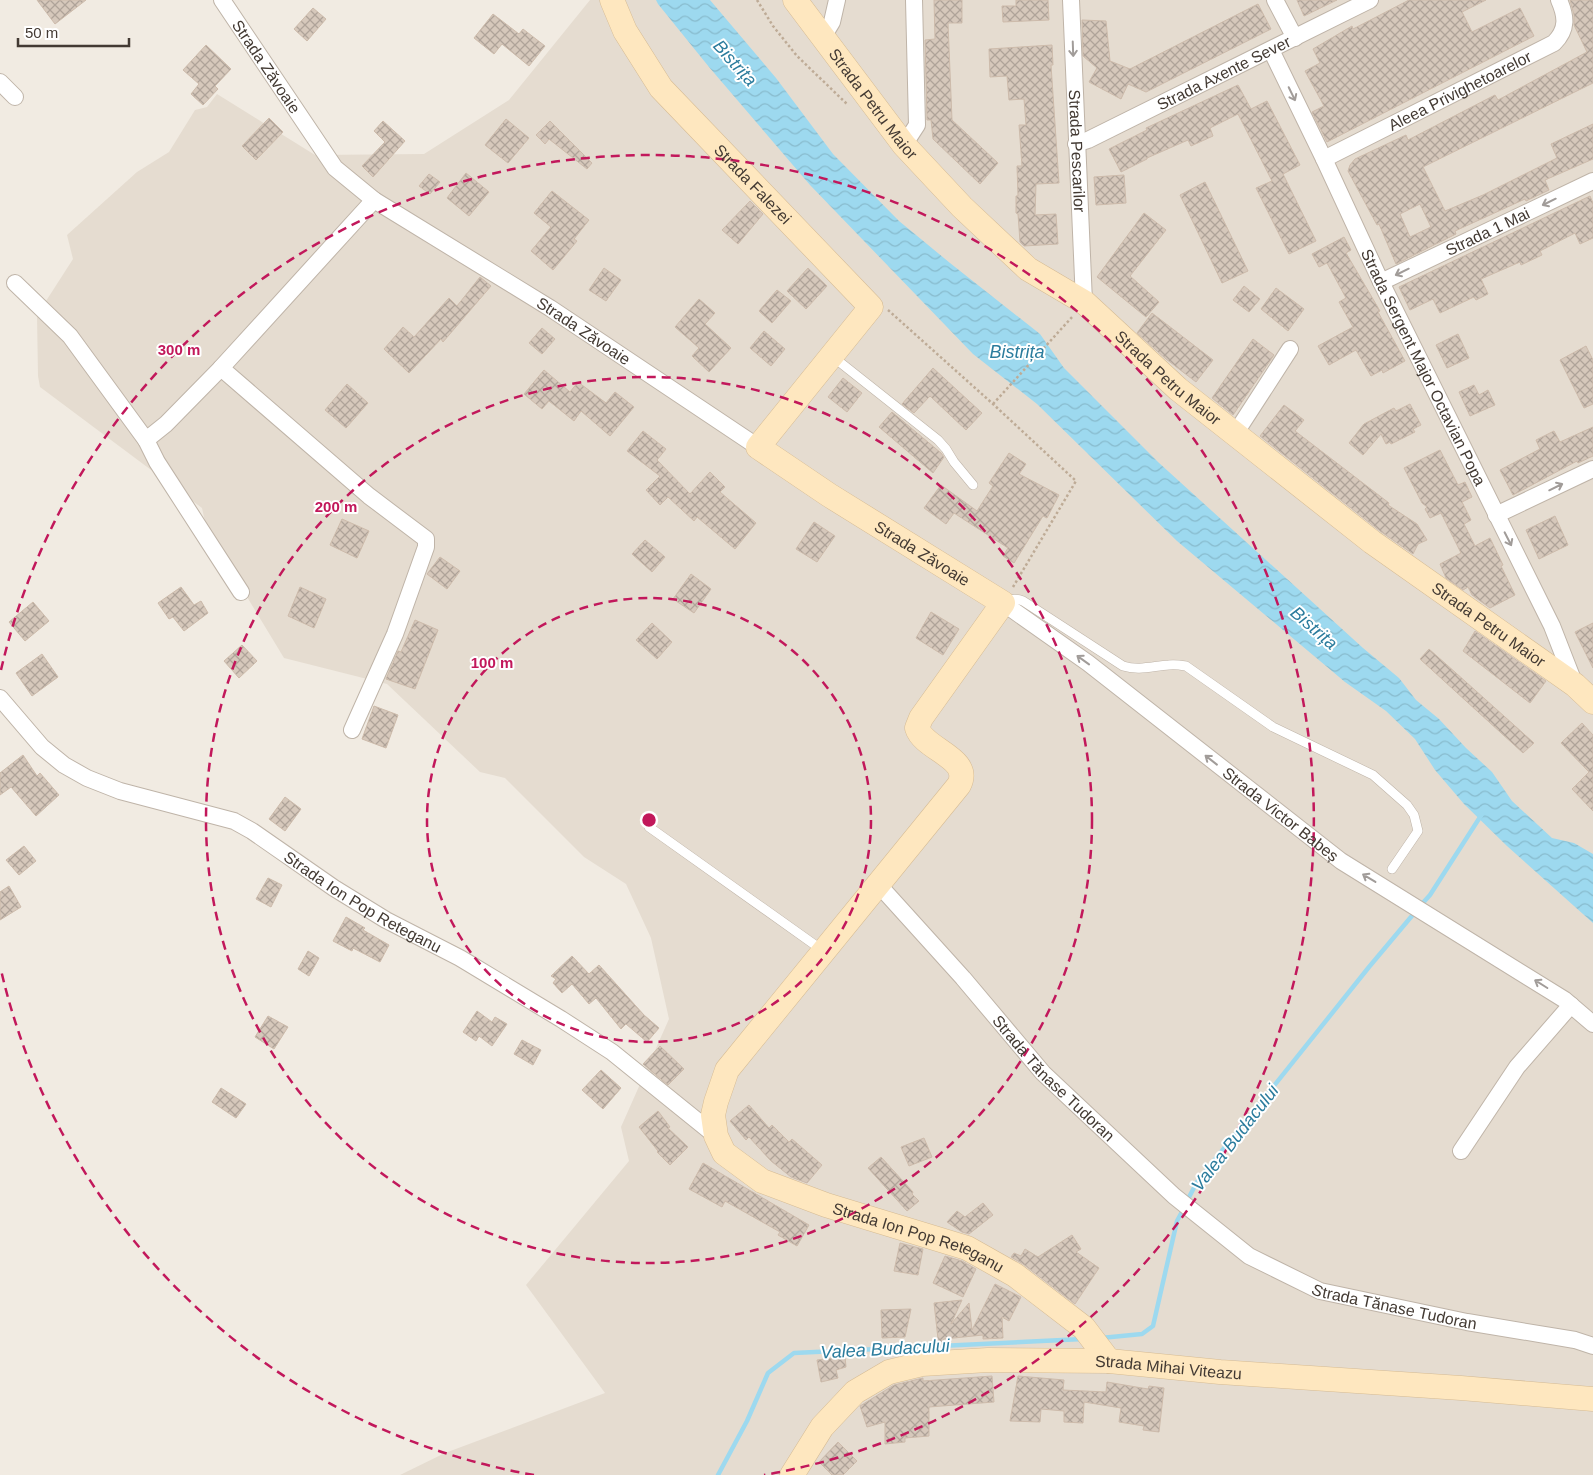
<svg xmlns="http://www.w3.org/2000/svg" width="1593" height="1475" viewBox="0 0 1593 1475" font-family="Helvetica,sans-serif">
<defs>
<pattern id="water-waves" width="16" height="10" patternUnits="userSpaceOnUse" patternTransform="scale(1.25)"><rect width="16" height="10" fill="#9dd9ef"/><path d="M0 5q4-4 8 0t8 0" fill="none" stroke="#88bbcd"/></pattern>
<pattern id="building-cross-hatch" width="8" height="8" patternUnits="userSpaceOnUse" patternTransform="scale(1.25)"><rect width="8" height="8" fill="#d6c8bb"/><path d="M0 0l8 8M0 8l8-8" fill="none" stroke="#afa399"/></pattern>
</defs>
<rect width="100%" height="100%" fill="#f1ebe2"/>
<path fill="#e5dcd0" d="M590,0H1593V1475H400L445,1453L605,1393L526,1285L629,1161L621,1127L669,1019L651,938L626,884L584,857L505,778L480,772L387,684L284,658L207,531L202,508L40,387L38,376L37,315L73,259L67,235L137,172L169,152L195,110L207,107L217,94L315,155L424,154L509,100Z"/>
<path fill="url(#water-waves)" d="M656,0H710L776,78L833,154L899,221L950,263L1040,334L1064,368L1158,462L1363,648L1399,678L1416,700L1439,719L1466,748L1492,772L1512,801L1552,838L1574,843L1593,854V923L1507,846L1464,804L1435,770L1415,739L1386,711L1345,682L1177,541L1037,404L973,354L810,185L709,67L658,4Z"/>
<g fill="none" stroke-linecap="round" stroke-linejoin="round">
<path stroke="#9dd9ef" stroke-width="4.5" d="M1421,905L1430,895L1482,814
M1187,1201L1197,1182L1369,967L1416,911
M1101,1338L1142,1334L1153,1326L1177,1221L1184,1208
M718,1475L747,1421L768,1373L794,1353L1083,1339"/>
</g>
<path fill="url(#building-cross-hatch)" stroke="#cdbbab" fill-rule="evenodd" d="M37,0H86L55,24Z
M934,0H962V23H948L952,120L998,163L980,184L933,139L931,120H927L925,40L935,39Z
M1016,0H1048L1049,20L1003,22L1002,6H1016Z
M1297,0H1337L1304,16Z
M1409,0H1486L1462,12L1472,32L1520,8L1534,36L1327,142L1312,112L1324,106L1305,71L1320,63L1313,49L1352,26L1353,29Z
M1570,0H1593V83L1423,167L1445,211L1483,195L1557,158L1551,144L1593,124V159L1545,180L1549,190L1526,201L1525,199L1455,231L1456,234L1396,264L1379,224L1377,225L1348,171L1350,165L1355,159L1406,135L1408,140L1495,95L1498,100L1587,52L1574,25V15ZM1420,204L1431,227L1410,237L1400,214Z
M1258,4L1271,29L1146,92L1128,84L1121,99L1089,82L1097,68L1083,56L1082,20L1106,21L1110,61L1130,69Z
M313,8L326,19L307,41L294,29Z
M493,14L519,34L523,29L545,46L529,66L502,44L494,54L474,38Z
M206,45L231,69L215,86L218,89L203,105L191,94L199,84L183,70Z
M1052,45L1053,65H1051L1059,183L1036,184L1035,215L1056,214L1058,244L1024,246L1020,242L1018,214L1016,213V196H1018L1017,166H1022L1019,125H1026L1024,99L1009,100L1007,76L990,77L989,49Z
M1238,85L1251,109L1267,101L1300,165L1283,174L1316,241L1289,254L1256,188L1272,181L1238,114L1210,128L1213,136L1191,146L1188,140L1147,158V159L1121,172L1109,149L1147,130L1146,128Z
M269,118L283,132L256,160L242,146Z
M506,119L529,138L508,163L485,145Z
M383,121L405,141L373,177L362,166L385,142L374,131Z
M550,121L592,163L587,169L549,139L545,144L536,135Z
M466,173L489,192L469,216L447,198Z
M429,174L440,182L430,194L419,186Z
M1124,175L1126,203L1096,205L1094,177Z
M1205,182L1248,271L1222,283L1180,195Z
M552,191L589,220L574,239L577,241L553,270L531,251L551,227L534,213Z
M1590,196L1593,203V238L1580,244L1575,233L1540,251L1542,255L1521,265L1520,262L1481,279L1488,294L1476,300L1474,297L1440,313L1433,299L1410,310L1399,287Z
M750,201L763,214L738,244L722,230Z
M1144,213L1166,230L1130,276L1159,302L1146,317L1097,277Z
M1344,237L1351,250L1346,253L1380,311L1378,312L1405,361L1383,373L1382,370L1371,376L1356,350L1329,365L1318,346L1353,327L1339,302L1346,298L1327,263L1319,267L1312,254Z
M604,268L621,280L606,301L589,290Z
M808,268L827,286L806,309L787,291Z
M480,277L491,286L443,342L441,339L409,373L384,349L403,327L414,337L449,298L457,306Z
M1244,286L1260,299L1249,312L1233,300Z
M1276,288L1304,309L1288,331L1261,309Z
M777,290L791,301L772,323L759,311Z
M699,299L715,313L705,324L731,348L709,372L692,356L699,348L675,327Z
M1152,313L1213,360L1196,382L1166,359L1137,333Z
M542,328L555,339L542,354L529,343Z
M764,331L785,349L771,366L750,348Z
M1458,334L1469,358L1447,368L1436,345Z
M1253,339L1274,355L1233,415L1212,398Z
M1586,346L1593,360V404L1584,408L1560,360Z
M933,368L982,413L966,430L930,396L914,413L902,404Z
M544,370L570,392L578,382L606,403L615,392L634,407L610,436L581,411L574,421L549,401L542,409L524,394Z
M843,378L862,393L847,412L828,397Z
M347,384L368,403L346,428L325,410Z
M1474,385L1479,395L1488,390L1495,405L1470,416L1459,392Z
M1410,404L1421,425L1413,429L1415,432L1391,444L1390,442L1386,444L1381,434L1363,455L1349,443L1364,424L1394,408L1396,411Z
M1284,405L1304,420L1295,431L1389,503L1388,505L1417,524L1427,540L1418,544L1413,554L1380,531L1260,436Z
M892,412L941,453L944,457L933,473L879,427Z
M1593,427V456L1578,463L1577,461L1513,495L1500,470L1540,449L1536,440L1554,431L1560,442Z
M643,431L666,449L657,460L690,494L710,472L725,487L720,492L756,523L735,549L697,517L694,521L668,497L660,505L646,490L660,476L627,451Z
M1440,450L1458,485L1465,482L1472,497L1462,502L1471,520L1464,524L1475,546L1490,538L1503,565L1501,566L1515,595L1490,608L1472,595L1468,587L1463,590L1446,578L1440,564L1461,553L1441,513L1430,518L1425,509L1427,507L1422,503L1404,468Z
M1009,453L1026,464L1019,474L1059,495L1047,518L1043,516L1014,563L1003,556L1008,548L954,513L946,524L924,508L941,485L977,511L993,486L989,483Z
M1555,516L1568,545L1539,559L1526,530Z
M342,519L369,531L357,558L330,545Z
M814,522L835,536L817,562L796,549Z
M645,540L665,557L652,572L632,554Z
M440,557L460,571L447,589L427,574Z
M691,574L711,589L694,613L673,599Z
M181,587L194,605L201,601L208,613L184,631L173,617L169,619L158,603Z
M300,587L326,599L314,628L288,616Z
M33,602L49,621L25,641L9,622Z
M931,612L959,629L943,655L916,638Z
M415,620L438,630L415,689L386,679L398,651L401,652Z
M652,623L672,642L657,659L636,640Z
M1593,623V668L1575,632Z
M1475,631L1546,681L1530,703L1463,651Z
M242,645L257,661L239,678L224,661Z
M1429,649L1456,673L1534,743L1523,753L1420,659Z
M42,654L58,677L32,696L16,673Z
M374,706L398,715L386,748L362,739Z
M1582,723L1593,735V811L1572,789L1589,772L1561,743Z
M23,755L37,776L40,773L59,795L36,816L11,787L0,795V773Z
M285,797L301,809L285,831L269,819Z
M24,846L36,861L19,875L6,860Z
M268,878L282,885L271,907L256,899Z
M9,886L21,907L0,920V892Z
M346,917L365,928L363,930L389,945L380,962L353,948L352,951L333,941Z
M308,951L319,958L309,976L298,969Z
M572,956L589,974L599,965L644,1015L659,1028L647,1042L626,1024L621,1029L596,998L589,1004L572,984L562,993L553,983L556,979L551,976Z
M477,1011L492,1022L495,1017L507,1024L492,1046L479,1036L476,1041L463,1032Z
M268,1016L288,1027L274,1049L255,1037Z
M522,1040L541,1050L533,1065L514,1054Z
M660,1046L684,1069L668,1085L643,1064Z
M601,1070L621,1088L603,1109L582,1090Z
M221,1088L246,1104L236,1118L212,1102Z
M749,1105L769,1128L772,1125L789,1142L792,1139L822,1165L807,1183L791,1177L771,1161L749,1137L746,1140L730,1121Z
M658,1111L670,1127L668,1128L688,1147L670,1165L657,1152L658,1151L639,1127Z
M924,1138L932,1157L909,1166L901,1147Z
M881,1157L913,1192L912,1194L919,1201L907,1211L868,1168Z
M703,1163L809,1225L797,1246L778,1235L780,1232L725,1201L722,1207L689,1189Z
M983,1203L993,1215L969,1234L962,1232L947,1222L957,1211L965,1217Z
M1072,1235L1081,1249L1076,1252L1099,1268L1075,1304L1023,1264L1011,1257L1014,1253L1021,1256L1025,1249L1038,1257Z
M900,1243L923,1249L918,1275L894,1271Z
M945,1256L962,1261L976,1269L963,1297L933,1283Z
M995,1284L1021,1297L1009,1321L1002,1317L1003,1338L983,1339V1335L944,1339L939,1349L938,1340H936L938,1339L934,1303L962,1300L951,1324L969,1303L972,1330Z
M911,1309L905,1337L882,1338L881,1310Z
M845,1356L846,1367L836,1370L838,1378L821,1382L817,1360Z
M992,1376L994,1402L929,1407V1436L905,1438V1442L885,1444V1422L867,1427L860,1406L894,1385L923,1378V1381Z
M1018,1376L1064,1380L1063,1390L1106,1392L1107,1382L1148,1389L1149,1386L1164,1388L1159,1432L1143,1430L1144,1426L1119,1422L1121,1408L1084,1402L1083,1423L1064,1422V1411L1041,1409L1040,1422L1010,1421Z
M838,1442L857,1461L843,1475H832L819,1462Z"/>
<g fill="none" stroke-linecap="round" stroke-linejoin="round">
<g stroke="#bfb4a8" stroke-width="10">
<path id="lane" d="M832,356L938,440L946,449L954,462L973,485
M1003,603C1011,599 1015,598 1023,601L1123,666C1139,671 1153,666 1169,665C1174,664 1180,665 1186,666L1273,727L1373,775L1407,805L1414,815L1418,831L1392,869
M649,827L822,950"/>
</g>
<g stroke="#bfb4a8" stroke-width="18">
<g id="street">
<path id="s1" d="M222,0L335,168L374,200L550,308L758,447"/>
<path id="s2" d="M1071,0L1084,302"/>
<path d="M1275,0L1295,38"/>
<path d="M823,37L832,22L837,0"/>
<path id="s3" d="M1271,50L1324,159L1381,282L1552,626L1575,685"/>
<path d="M0,82L15,97"/>
<path id="s4" d="M1076,144L1088,140L1370,0"/>
<path d="M904,145L917,125L914,0"/>
<path id="s5" d="M1324,159L1554,43C1568,29 1566,16 1559,0"/>
<path id="s6" d="M1381,282L1593,181"/>
<path d="M15,283L70,336L146,440L166,424L221,368L374,200"/>
<path d="M221,368L369,496L426,539V547L395,634L352,730"/>
<path d="M1235,434L1290,349"/>
<path d="M146,440L157,462L241,592"/>
<path d="M1496,515L1593,469"/>
<path id="s7" d="M1003,603L1088,663L1341,861L1565,1000L1593,1024"/>
<path id="s8" d="M0,698L42,747L64,765L87,778L120,791L234,821L252,831L334,888L386,920L460,958L561,1019L612,1052L716,1136"/>
<path id="s9" d="M878,884L963,978L1043,1073L1174,1196L1249,1256L1320,1291L1467,1322L1575,1340L1593,1346"/>
<path d="M1461,1151L1517,1067L1571,1005"/>
</g>
</g>
<g stroke="#d5bb94" stroke-width="25">
<g id="secondary">
<path id="s10" d="M612,0L625,31L661,88L871,307L758,447L829,495L1003,603L921,718L917,728C924,750 973,758 959,785L727,1070L716,1102L713,1115L716,1136L724,1153L762,1181L826,1205L967,1248L1015,1275L1084,1328L1109,1361"/>
<path id="s11" d="M795,0L904,145L962,207L1028,269L1084,302L1178,389L1372,542L1575,685L1593,702"/>
<path id="s12" d="M792,1475L822,1427L855,1392L889,1372L922,1364L988,1360L1109,1361L1220,1372L1461,1388L1593,1399"/>
</g>
</g>
<path stroke="#beab96" stroke-width="2.5" stroke-dasharray="2.5 2.5" stroke-linecap="butt" d="M757,0L773,26L797,56L847,104
M888,310L993,404L1076,481L1013,587
M993,404L1073,316"/>
<use href="#lane" stroke="#fff" stroke-width="9"/>
<use href="#street" stroke="#fff" stroke-width="16"/>
<use href="#secondary" stroke="#fee7bf" stroke-width="24"/>
</g>
<defs><path id="oneway-shaft" d="M-6 0H5M1.5-3L5.5 0L1.5 3" fill="none" stroke-width="1.6" stroke-linecap="round" stroke-linejoin="round" transform="scale(1.25)"/></defs>
<g stroke="#a19c99">
<use href="#oneway-shaft" transform="translate(1073 49) rotate(88)"/>
<use href="#oneway-shaft" transform="translate(1292 94) rotate(64)"/>
<use href="#oneway-shaft" transform="translate(1549 202) rotate(154)"/>
<use href="#oneway-shaft" transform="translate(1402 272) rotate(154)"/>
<use href="#oneway-shaft" transform="translate(1556 487) rotate(-26)"/>
<use href="#oneway-shaft" transform="translate(1508 539) rotate(63)"/>
<use href="#oneway-shaft" transform="translate(1083 660) rotate(-144)"/>
<use href="#oneway-shaft" transform="translate(1211 760) rotate(-142)"/>
<use href="#oneway-shaft" transform="translate(1369 878) rotate(-149)"/>
<use href="#oneway-shaft" transform="translate(1541 984) rotate(-148)"/>
</g>
<g fill="none" stroke="#c2185b" stroke-width="2.5" stroke-dasharray="9 6">
<circle cx="649" cy="820" r="222"/>
<circle cx="649" cy="820" r="443"/>
<path d="M534 1475A665 665 0 0 1 1 970M1 670A665 665 0 1 1 764 1475"/>
</g>
<g text-anchor="middle" stroke-width="4" stroke-linejoin="round" paint-order="stroke">
<g font-size="16" fill="#433a33" stroke="#fff">
<text dy="6" stroke="none"><textPath href="#s1" startOffset="80">Strada Zăvoaie</textPath></text>
<text dy="6" stroke="none"><textPath href="#s4" startOffset="164">Strada Axente Sever</textPath></text>
<text dy="6" stroke="none"><textPath href="#s5" startOffset="152">Aleea Privighetoarelor</textPath></text>
<text dy="6" stroke="none"><textPath href="#s11" startOffset="130">Strada Petru Maior</textPath></text>
<text dy="6" stroke="none"><textPath href="#s2" startOffset="151">Strada Pescarilor</textPath></text>
<text dy="6" stroke="none"><textPath href="#s10" startOffset="234">Strada Falezei</textPath></text>
<text dy="6" stroke="none"><textPath href="#s6" startOffset="118">Strada 1 Mai</textPath></text>
<text dy="6" stroke="none"><textPath href="#s1" startOffset="500">Strada Zăvoaie</textPath></text>
<text dy="6" stroke="none"><textPath href="#s3" startOffset="352">Strada Sergent Major Octavian Popa</textPath></text>
<text dy="6" stroke="none"><textPath href="#s11" startOffset="535">Strada Petru Maior</textPath></text>
<text dy="6" stroke="none"><textPath href="#s10" startOffset="780">Strada Zăvoaie</textPath></text>
<text dy="6" stroke="none"><textPath href="#s11" startOffset="940">Strada Petru Maior</textPath></text>
<text dy="6" stroke="none"><textPath href="#s7" startOffset="349">Strada Victor Babeș</textPath></text>
<text dy="6" stroke="none"><textPath href="#s8" startOffset="425">Strada Ion Pop Reteganu</textPath></text>
<text dy="6" stroke="none"><textPath href="#s9" startOffset="262">Strada Tănase Tudoran</textPath></text>
<text dy="6" stroke="none"><textPath href="#s10" startOffset="1772">Strada Ion Pop Reteganu</textPath></text>
<text dy="6" stroke="none"><textPath href="#s9" startOffset="682">Strada Tănase Tudoran</textPath></text>
<text dy="6" stroke="none"><textPath href="#s12" startOffset="425">Strada Mihai Viteazu</textPath></text>
</g>
<g font-size="18" font-style="italic" fill="#2b7c9d" stroke="#fff">
<text transform="translate(735 63) rotate(48)" y="6">Bistrița</text>
<text x="1017" y="358">Bistrița</text>
<text transform="translate(1314 628) rotate(41)" y="6">Bistrița</text>
<text transform="translate(1235 1138) rotate(-52)" y="6">Valea Budacului</text>
<text transform="translate(885 1349) rotate(-3)" y="6">Valea Budacului</text>
</g>
</g>
<circle cx="649" cy="820" r="8" fill="#c2185b" stroke="#fff" stroke-width="2.5"/>
<g font-size="15" text-anchor="middle" font-weight="bold" fill="#c2185b" stroke="#fff" stroke-width="4" stroke-linejoin="round" paint-order="stroke">
<text x="179" y="355">300 m</text>
<text x="336" y="512">200 m</text>
<text x="492" y="668">100 m</text>
</g>
<path d="M18 38v8h111v-8" fill="none" stroke="#433a33" stroke-width="2.5"/>
<text x="25" y="38" font-size="15" fill="#433a33" stroke="#ffffff" stroke-width="4" paint-order="stroke">50 m</text>
</svg>
